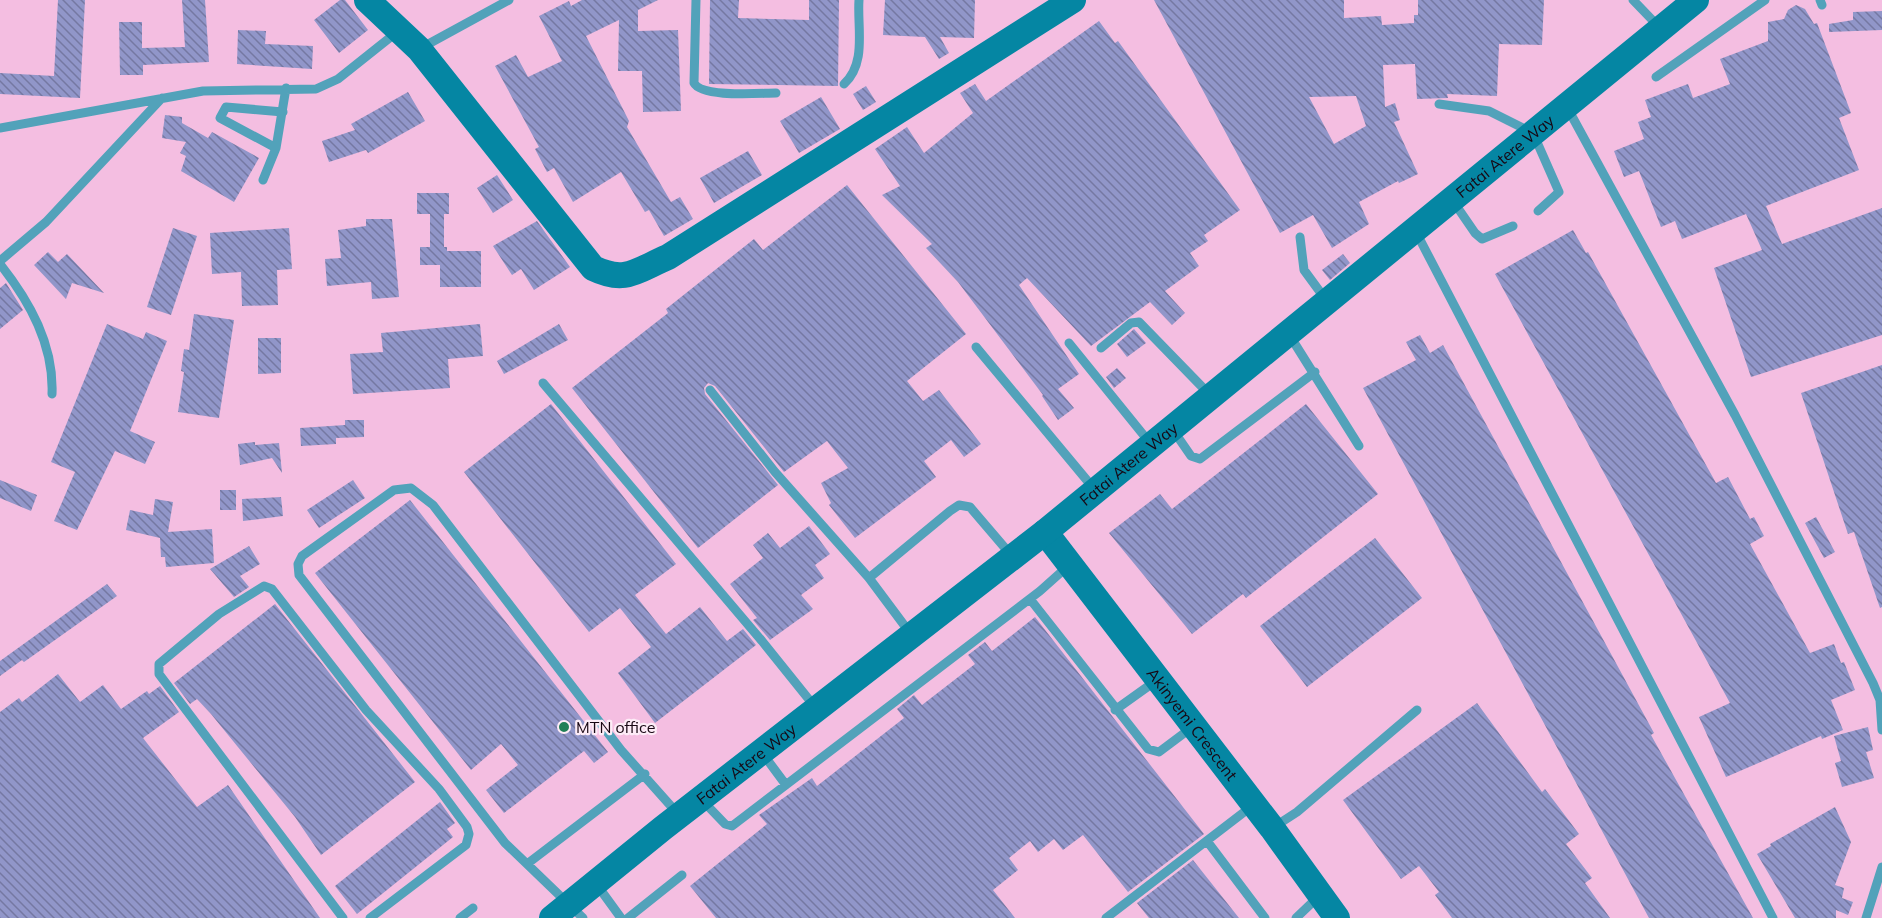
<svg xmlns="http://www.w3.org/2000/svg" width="1882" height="918" viewBox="0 0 1882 918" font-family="Mulish,sans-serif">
<defs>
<pattern id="building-back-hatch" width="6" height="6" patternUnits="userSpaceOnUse" patternTransform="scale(1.5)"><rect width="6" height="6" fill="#9196c9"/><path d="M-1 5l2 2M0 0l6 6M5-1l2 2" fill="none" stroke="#7578a2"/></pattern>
</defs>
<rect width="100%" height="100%" fill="#f4bee1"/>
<path fill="url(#building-back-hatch)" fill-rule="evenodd" d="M58,0H85L80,98L0,94V73L54,76Z
M182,0H205L209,62L143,65V75H120L119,22H142V48L185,47Z
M340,0H345L368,30L339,53L314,20Z
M582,0H658L638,10V31L678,30L681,111L643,112L642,71H618L619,20L586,36L629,121L627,127L671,202L680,197L693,219L664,236L649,210L645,212L621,172L573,202L554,168L547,172L535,149L539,147L495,66L516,55L528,77L562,61L539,16L569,1L571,6Z
M710,0H739L738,18L809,20V0H839L838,86L709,84Z
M885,0H975L974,38L940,37L949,53L939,59L925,37L883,35Z
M1154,0H1344V18L1381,16L1382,25L1414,23V15H1418V0H1544L1542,45L1499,44L1497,96L1447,94L1448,98L1417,99L1415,64L1383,65L1385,107L1395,103L1400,120L1394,122L1418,174L1399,183L1398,181L1359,202L1369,224L1332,248L1313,215L1280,233ZM1356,96L1366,126L1334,144L1309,97Z
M1796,5L1805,9L1814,24L1817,23L1851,113L1839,118L1859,170L1766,206L1782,244L1882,208V335L1751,377L1714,268L1762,250L1746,214L1682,239L1675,221L1661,227L1639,171L1624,177L1614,151L1644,139L1638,122L1651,117L1645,100L1688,84L1693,98L1730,84L1720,59L1768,41V22L1784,19L1788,10Z
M1882,11V30L1829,32V24L1853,20V12Z
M1099,21L1115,43L1118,41L1240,210L1204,235L1208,241L1190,253L1199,266L1165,291L1185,313L1172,325L1150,302L1091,346L1027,278L1019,285L1079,374L1058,389L1074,408L1058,420L1042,396L1043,395L958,282L926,248L932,244L882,195L900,186L875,149L907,127L924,153L973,113L960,93L975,84L986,101Z
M238,30L266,31L265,44L313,46L312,69L237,64Z
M866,86L876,102L863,110L853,94Z
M408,92L425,121L368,153L366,150L329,162L322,141L355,130L351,124Z
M821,97L840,129L799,153L780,121Z
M165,115L182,117V123L208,138L212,132L259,158L234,202L181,171L186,156L180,153L186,142L162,138Z
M748,151L762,175L714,203L700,178Z
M497,175L513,200L493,213L477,188Z
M847,185L966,334L907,381L923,401L939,390L981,444L964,457L951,440L924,461L936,477L855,538L829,505L831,503L821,483L848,468L827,441L784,472L715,386L708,383L704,388L705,394L778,485L698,548L572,388L668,313L666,309L754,239L763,250Z
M417,193H449V214H444V247H447V251H481V287H440V265H420V247H430V214H417Z
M366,219H392L399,297L372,299L371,282L327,286L325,259L341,258L338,230L366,226Z
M537,221L570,267L534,290L521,269L512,275L493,246Z
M173,228L197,236L171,315L147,307Z
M289,228L292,269L277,270L278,305L242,306L241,272L212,274L210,233Z
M1573,230L1586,253L1588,252L1716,483L1728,477L1750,519L1754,517L1764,536L1750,544L1810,653L1834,644L1841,663L1844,662L1855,690L1831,700L1843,730L1822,739L1821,736L1726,777L1699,717L1730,703L1495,274Z
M48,252L58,262L67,254L104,293L72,283L66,299L34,265Z
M1343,254L1350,263L1330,280L1322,270Z
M6,283L23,310L0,329V288Z
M194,314L234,320L219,418L178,412L184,372L181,371L184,349L189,350Z
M107,324L143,339L146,332L167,341L130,431L155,442L145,464L115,451L77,530L54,521L75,472L51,462Z
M480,324L483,356L448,359L450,388L353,394L350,354L383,352L381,333Z
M559,324L568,340L504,374L497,361Z
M1134,329L1146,343L1127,357L1117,344Z
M1420,335L1430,353L1443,345L1654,733L1651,735L1753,918H1649L1363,388L1416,360L1406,342Z
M258,338H281V373L258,374Z
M1882,365V607L1880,608L1854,532L1848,534L1801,393Z
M1117,368L1126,378L1114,388L1106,377Z
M551,404L676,564L635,595L666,634L700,607L727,641L743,629L756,645L655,723L618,673L651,647L620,608L589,632L464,472Z
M1306,404L1378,494L1246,598L1243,594L1192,634L1109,533L1160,494L1172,509Z
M345,420H364V437L336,438V444L301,446L300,428L345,425Z
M255,442V445L279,443L282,473L272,458L240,465L238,444Z
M0,480L37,495L31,511L0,498Z
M353,480L365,498L319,528L307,510Z
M220,490H236V510H220Z
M281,497L283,516L243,521L242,499Z
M155,499L173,502L168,532L212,529L214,563L166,567L165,557H161L160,538L126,530L130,510L153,515Z
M410,500L608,752L594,763L584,751L504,813L486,790L518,765L501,744L471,770L315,573Z
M1816,517L1835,552L1824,558L1805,523Z
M809,526L830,554L815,565L824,578L801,595L813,609L770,640L753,620L757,618L730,584L763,558L753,545L768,533L780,548Z
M1375,538L1422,598L1307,687L1260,626Z
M249,546L260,564L240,576L249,587L234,597L210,569Z
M107,584L117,596L24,662L22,660L0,676V661Z
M275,604L415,782L321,855L295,817L211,714L197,699L190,704L174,683Z
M1035,617L1204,834L1128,892L1083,835L1063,850L1054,839L1038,852L1030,841L1009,858L1018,870L993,890L1015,918H716L690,886L767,824L759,815L812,778L817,786L904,718L897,709L914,695L922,705L975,664L968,655L985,642L992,651Z
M58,674L80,702L103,685L121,709L147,691L149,694L160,686L179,712L143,738L197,807L228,785L320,918H0V712L19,698L22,702Z
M1477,703L1542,792L1545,789L1579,834L1566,844L1592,878L1585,883L1610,918H1452L1435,895L1439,892L1419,866L1401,879L1343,800Z
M1868,727L1873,750L1866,752L1874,778L1842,787L1835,763L1841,761L1834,736Z
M440,802L455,823L447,829L453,837L357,914L335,886Z
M1835,807L1851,842L1835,885L1844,888L1842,898L1853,902L1848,915L1836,910V918H1795L1757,854L1771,846L1770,844Z
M1193,860L1239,918H1149L1137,903Z"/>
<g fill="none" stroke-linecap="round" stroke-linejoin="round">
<path stroke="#52a2ba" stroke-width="9" d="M696,0L694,83C702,98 759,93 776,93
M1633,0L1659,27
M1820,0L1822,5
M421,48L509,0
M1656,77L1765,0
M844,84C867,63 857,28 859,0
M1439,104L1489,111L1533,133L1559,192L1538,211
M1568,109L1735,415L1873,683L1880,700L1882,730
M0,128L203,91L316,89L338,79L397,32
M276,148L220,118L226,107L283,112
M263,180L276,148L286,88
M1453,201L1475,233L1482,239L1513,226
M1416,232L1773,918
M1300,237L1304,270L1326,300
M0,261L46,222L162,98
M0,264C30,302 54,345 52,394
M1290,336L1359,446
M1069,343L1150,443
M976,347L1095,490
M1101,348L1131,323L1139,322L1209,394
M543,383L762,641L815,707
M710,390L775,472L869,578
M1173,430L1191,456L1200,459L1315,372
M1030,599L1148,749L1159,752L1191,728
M910,633L869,578L950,511L959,505L970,507L1011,555
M1115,710L1157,680
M763,754L786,785
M701,799L725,824L732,826L736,823L1040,591L1068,566
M1274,827L1297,812L1417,710
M1207,841L1265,918
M527,864L505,843L299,575L298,564L302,556L394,490L411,488L433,505L621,750L678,814
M597,885L621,918
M343,918L159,674V664L219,614L264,586L272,589L366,710L439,789L467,827L469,834L466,845L370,918
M460,918L473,908
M583,918L527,864L645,774
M628,918L682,875
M1106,918L1252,806
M1296,918L1318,897
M1866,918L1882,867"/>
<g stroke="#0586a3" stroke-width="26">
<path d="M367,0L419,49L593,268C626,284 637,270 668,257L1073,0"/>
<path id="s1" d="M1045,532L1272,828L1337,918"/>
<path id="s2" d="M552,918L663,828L1045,532L1696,0"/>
</g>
</g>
<circle fill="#207f56" stroke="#fdecf7" stroke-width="2" cx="564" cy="727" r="6"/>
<g text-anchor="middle" stroke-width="4.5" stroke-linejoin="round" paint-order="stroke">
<g font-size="16" fill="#180713" stroke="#fdecf7">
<text dy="6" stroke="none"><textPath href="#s2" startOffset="1220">Fatai Atere Way</textPath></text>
<text dy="6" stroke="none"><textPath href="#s2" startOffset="734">Fatai Atere Way</textPath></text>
<text dy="6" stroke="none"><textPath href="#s1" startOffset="242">Akinyemi Crescent</textPath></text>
<text dy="6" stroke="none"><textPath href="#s2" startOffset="248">Fatai Atere Way</textPath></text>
</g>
<g font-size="16" fill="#180713" stroke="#fdecf7" text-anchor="start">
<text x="576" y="733">MTN office</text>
</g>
</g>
</svg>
